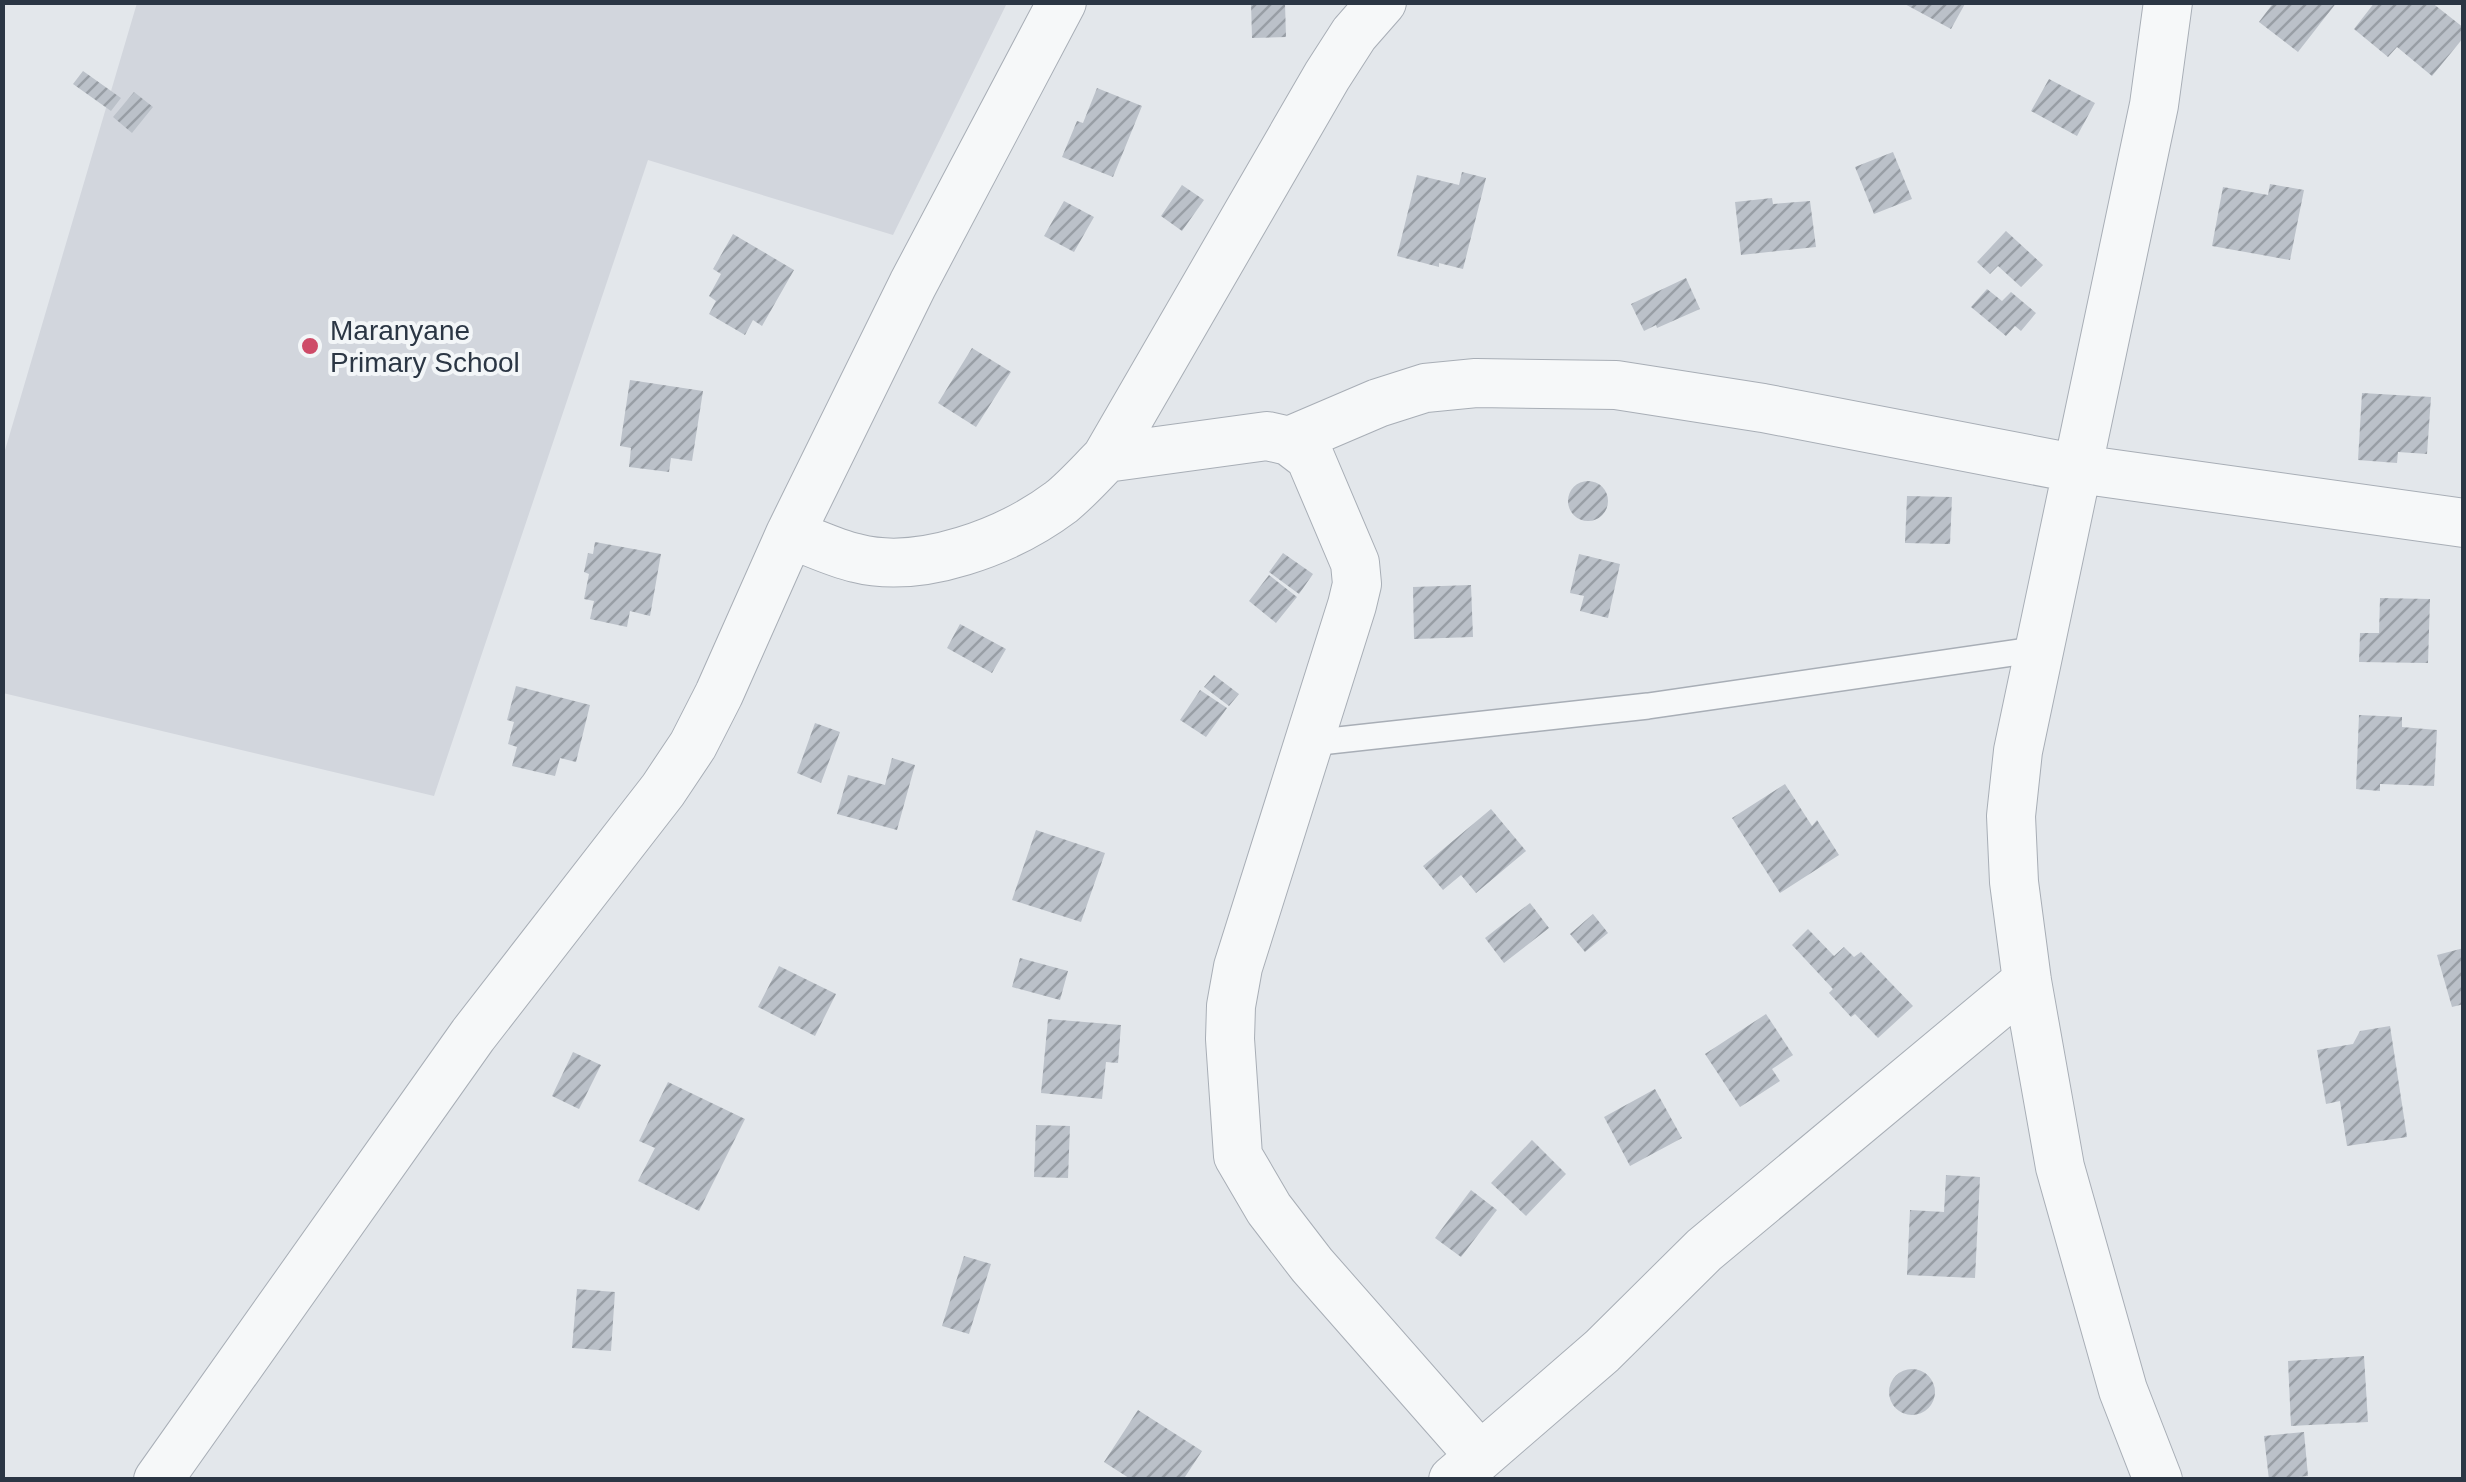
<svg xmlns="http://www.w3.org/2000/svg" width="2466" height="1482" viewBox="0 0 2466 1482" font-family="Helvetica,sans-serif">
<defs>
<pattern id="building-hatch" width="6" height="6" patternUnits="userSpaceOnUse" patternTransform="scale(2.5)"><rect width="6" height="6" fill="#bbc1c9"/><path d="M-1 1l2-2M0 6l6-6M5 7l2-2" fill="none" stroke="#989ea5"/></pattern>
</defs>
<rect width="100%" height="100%" fill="#e3e7eb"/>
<path fill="#d2d6dd" d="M137,3H1007L893,235L648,160L434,796L3,693V457Z"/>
<path fill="url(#building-hatch)" d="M1901,2H1966L1951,29Z
M2274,2H2337L2298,52L2259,22Z
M2375,2H2431L2464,28V37L2432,76L2397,47L2388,57L2354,29Z
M1251,3H1285L1286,37L1252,38Z
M83,71L121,98L111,111L73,84Z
M2049,79L2095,103L2077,136L2031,111Z
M1097,88L1142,106L1113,177L1062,157L1077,121L1083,123Z
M134,92L153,107L132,133L113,117Z
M1893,152L1912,199L1874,214L1855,167Z
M1462,172L1486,178L1463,269L1439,263V267L1397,256L1417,175L1459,185Z
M2270,184L2304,190L2290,260L2212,246L2223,187L2268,195Z
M1182,185L1204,200L1182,231L1161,216Z
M1772,198L1773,204L1810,201L1816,247L1741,255L1735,202Z
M1064,201L1094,217L1074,252L1044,236Z
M2006,231L2043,265L2021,287L1998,266L1990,274L1977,262Z
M733,234L794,270L762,326L753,320L745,335L709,314L716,301L709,296L721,274L713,269Z
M1686,278L1700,309L1657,328L1656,325L1644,331L1631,304Z
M1987,289L2002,301L2011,292L2036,313L2021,331L2015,326L2006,336L1971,307Z
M972,348L1011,372L976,427L938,403Z
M630,380L703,391L692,461L671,458L669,472L629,467L631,448L620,446Z
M2362,393L2431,397L2427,454L2398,452L2397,463L2358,460Z
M1568 501a20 20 0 1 1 40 0a20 20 0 1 1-40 0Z
M1907,496L1952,497L1950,544L1905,543Z
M595,542L661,554L650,616L630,611L627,627L590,619L594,601L584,599L589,574L584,572L588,553L593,554Z
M1283,553L1313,574L1299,594L1269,572Z
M1579,554L1620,564L1608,618L1580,611L1584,596L1570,593Z
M1269,575L1297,597L1276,623L1249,601Z
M1471,585L1473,637L1414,639L1413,587Z
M2380,598L2430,599L2428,663L2359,662L2360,633H2379Z
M960,624L1006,649L992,673L947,648Z
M1214,675L1239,694L1229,706L1204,687Z
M516,686L590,705L576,762L560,758L555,776L512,766L517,747L508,744L514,722L507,720Z
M1200,690L1227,708L1206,737L1180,720Z
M2359,715L2402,717V727L2437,730L2434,786L2380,784V791L2356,789Z
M815,723L840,732L821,783L797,773Z
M892,758L915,765L897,830L837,814L848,775L885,785Z
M1785,784L1812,826L1817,820L1839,855L1780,893L1732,818Z
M1491,809L1526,851L1476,893L1461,875L1443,890L1423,866Z
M1036,830L1105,853L1081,922L1012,900Z
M1530,903L1549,928L1504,963L1485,938Z
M1593,914L1608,933L1585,952L1570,934Z
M1808,929L1834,956L1844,947L1854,957L1861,952L1913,1006L1878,1038L1855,1014L1851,1017L1829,993L1833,989L1792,945Z
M2464,948V1004L2452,1007L2437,955Z
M1020,958L1068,971L1060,1000L1012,987Z
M779,966L836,994L815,1036L758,1007Z
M1766,1014L1793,1055L1772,1069L1780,1081L1740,1107L1705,1054Z
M1048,1019L1121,1025L1118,1063L1106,1062L1102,1099L1041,1093Z
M2390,1026L2407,1137L2347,1146L2340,1101L2326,1104L2317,1050L2353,1044L2360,1031Z
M573,1052L601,1065L579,1109L552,1096Z
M668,1082L745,1119L699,1211L638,1181L655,1148L639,1141Z
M1655,1089L1682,1138L1630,1166L1604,1117Z
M1036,1125L1070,1126L1068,1178L1034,1177Z
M1532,1140L1566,1174L1526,1216L1491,1183Z
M1946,1175L1980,1177L1975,1278L1907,1275L1910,1210L1944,1212Z
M1471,1190L1497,1210L1461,1257L1435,1238Z
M964,1256L991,1264L969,1334L942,1326Z
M577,1289L615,1292L611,1351L572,1348Z
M2364,1356L2368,1422L2291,1426L2288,1361Z
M1889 1392a23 23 0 1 1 46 0a23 23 0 1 1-46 0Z
M1138,1410L1202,1451L1183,1480H1132L1104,1462Z
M2304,1432L2308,1476L2269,1480L2264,1436Z"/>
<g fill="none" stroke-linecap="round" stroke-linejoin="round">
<g stroke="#a8aeb6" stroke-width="28">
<path id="lane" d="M1311,743L1648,706L2040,649"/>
</g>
<g stroke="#a8aeb6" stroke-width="50">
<path id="street" d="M1289,441L1378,403L1425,388L1476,383L1616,385L1763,408L2079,469L2464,523
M1106,458L1267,436L1289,441L1310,457L1355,563L1357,584L1352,605L1238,967L1231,1006L1230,1039L1238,1156L1269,1209L1312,1265L1479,1455
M790,534C812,542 834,553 856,558C921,575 1009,541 1061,502C1077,489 1091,473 1106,458L1327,76L1354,34L1382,2
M158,1480L473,1035L663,790L693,745L719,694L790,534L913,284L1062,2
M1453,1480L1602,1351L1704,1250L2027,981
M2158,1480L2123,1390L2060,1167L2027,981L2014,882L2011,816L2018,751L2154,105L2168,2"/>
</g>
<use href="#lane" stroke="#f6f8f9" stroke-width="25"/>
<use href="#street" stroke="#f6f8f9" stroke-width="48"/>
</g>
<circle fill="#ce4b68" stroke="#f3f6f8" stroke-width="4" cx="310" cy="346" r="10"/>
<g text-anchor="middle" stroke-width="8" stroke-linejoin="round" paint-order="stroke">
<g font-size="28" fill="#2b3644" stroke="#f3f6f8" text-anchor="start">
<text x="330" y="340">Maranyane<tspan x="330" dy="32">Primary School</tspan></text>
</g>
</g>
<rect width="2466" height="1482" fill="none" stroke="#2b3644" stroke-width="10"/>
</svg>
